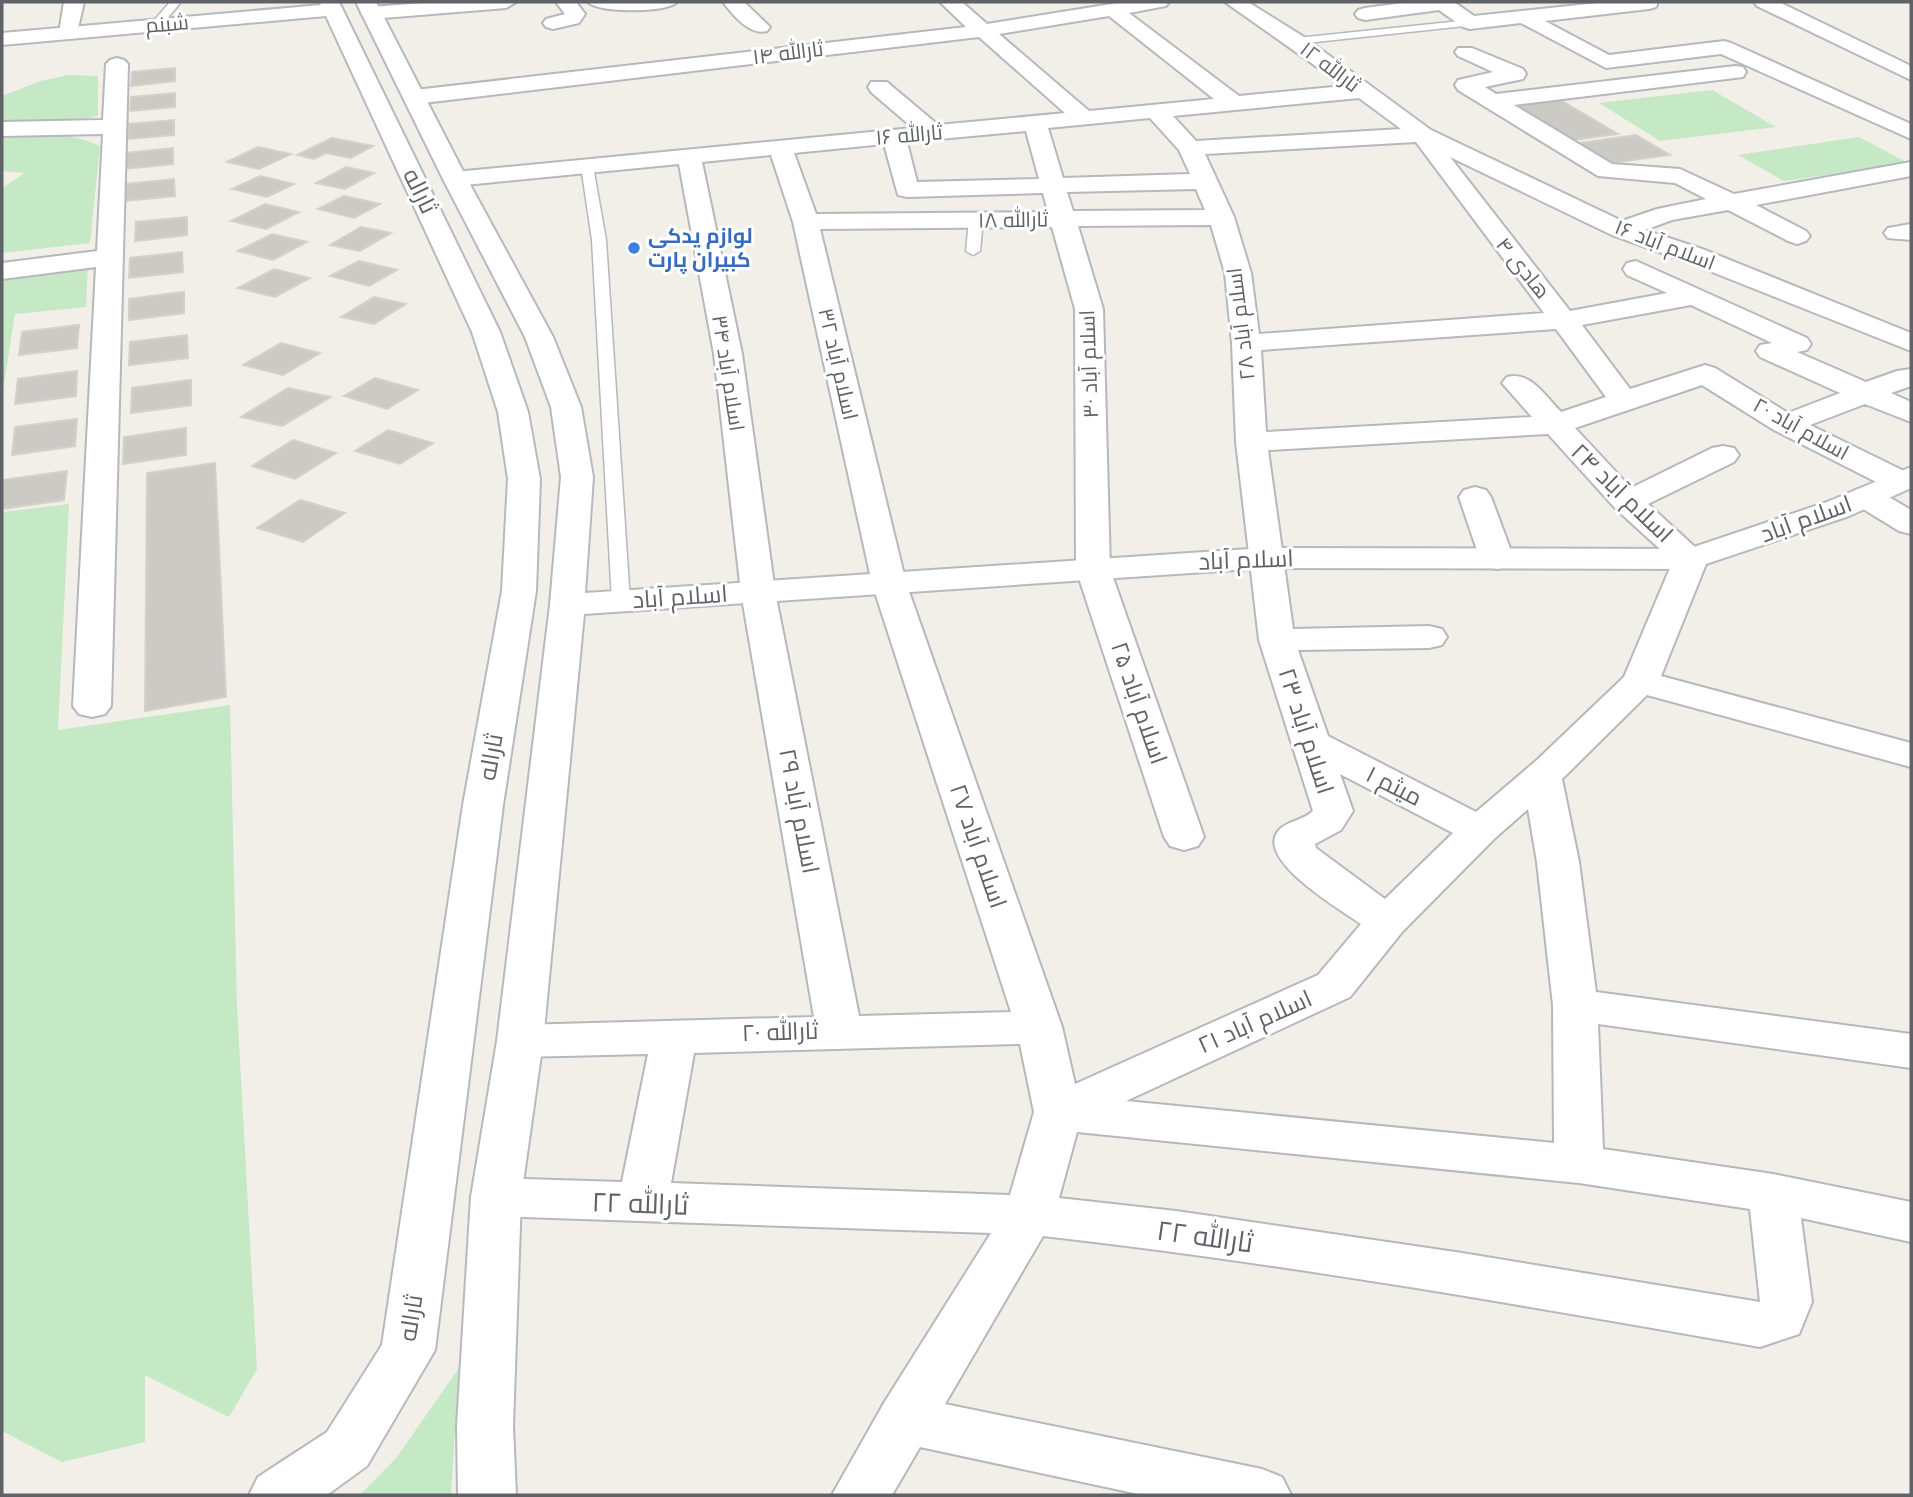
<svg xmlns="http://www.w3.org/2000/svg" width="1913" height="1497" viewBox="0 0 1913 1497" font-family="'DM Sans',Cairo,sans-serif">
<rect width="100%" height="100%" fill="#f1efe8"/>
<path fill="#c5e8c5" d="M68,75L98,76V116L63,123L2,122V96L41,81Z
M1712,90L1776,127L1660,141L1599,103Z
M2,133C34,133 71,132 100,146L90,243L2,253V188L25,173L2,171Z
M1859,137L1908,163L1784,181L1738,155Z
M88,264L86,307L15,314L2,397V275Z
M69,504L58,730L230,705L237,1006L257,1369L229,1417L145,1375V1442L62,1462L2,1431V512Z
M459,1368L451,1495H360L397,1457Z"/>
<path fill="#cccac5" stroke="#d6d1c6" stroke-width="2" d="M175,68V81L131,86L132,72Z
M175,93V107L130,111L131,97Z
M1557,98L1618,134L1573,140L1512,104Z
M174,120V135L128,139L129,124Z
M1636,135L1670,155L1604,164L1572,144Z
M332,138L373,146L351,158L326,153L314,159L297,155Z
M258,147L291,154L259,169L227,162Z
M173,148V164L125,169L126,153Z
M346,167L374,173L345,189L316,183Z
M260,176L294,184L267,197L232,189Z
M174,179L175,196L125,201L126,184Z
M344,196L380,204L354,218L318,209Z
M265,204L299,212L266,229L231,221Z
M187,217V235L135,241L136,222Z
M361,227L391,233L360,251L330,245Z
M272,234L307,242L273,260L238,251Z
M182,252L183,272L129,278L130,258Z
M359,261L397,270L369,286L330,276Z
M274,269L310,278L275,297L238,288Z
M184,292V313L129,320V299Z
M374,297L406,304L374,324L341,317Z
M79,325L77,348L19,355L22,332Z
M187,335L188,358L129,365L130,342Z
M281,343L320,353L283,375L243,365Z
M77,371L76,396L15,404L18,379Z
M375,378L418,390L387,409L344,396Z
M191,380V405L131,413L132,388Z
M288,388L331,397L282,426L241,417Z
M77,419L75,446L12,455L15,427Z
M186,428V455L123,464L124,437Z
M388,430L433,443L400,464L355,451Z
M293,440L336,453L295,479L252,466Z
M215,463L226,697L145,711L147,473Z
M67,471L64,500L2,509V480Z
M300,500L345,513L303,542L257,528Z"/>
<g fill="none" stroke-linecap="round" stroke-linejoin="round">
<g stroke="#b5b8bc" stroke-width="3">
<path id="lane" d="M170,2H181L160,27H152V23Z
M1470,20L1474,21V25L1297,44L1291,41L1297,38Z
M587,162L593,166L606,240L630,601L621,607L612,601L592,240L581,166Z
M976,216L983,220L980,251L973,255L966,251L969,220Z"/>
</g>
<g stroke="#b5b8bc" stroke-width="4">
<path id="street" d="M64,2H84L76,37H62L59,33Z
M436,2H516L506,8L371,19L364,17L361,13L364,9L371,7Z
M556,2H576L585,14L579,23L553,29L546,27L543,23L546,19L565,14Z
M588,2H677C668,13 597,13 588,2Z
M723,2H744L770,27L767,31C750,36 733,15 723,2Z
M940,2H962L987,24L1124,2H1169L1166,6L1129,13L1239,96L1344,86L1225,2H1248L1304,37L1431,130L1622,221L1657,209L1706,199L1675,183L1598,176L1458,90L1455,85L1458,80L1493,72L1458,56L1455,52L1458,48H1472L1523,69L1526,74L1523,79L1485,87L1496,94L1735,66L1743,67L1746,72L1743,77L1735,78L1514,105L1612,164L1680,169L1734,194L1911,162V176L1756,205L1806,231L1810,236L1806,241L1797,244L1788,241L1728,210L1672,220L1645,230L1705,250L1911,333V351L1687,262L1612,235L1450,157L1570,311L1667,293L1627,275L1623,269L1627,263L1636,261L1807,338L1811,344L1807,350L1797,352L1866,382L1897,371L1911,369V386L1891,393L1911,402V422L1865,404L1810,425L1910,474V488L1899,491L1888,488L1774,430L1702,385L1575,428L1631,488L1712,448L1723,446L1734,448L1739,455L1734,462L1648,504L1708,559L1661,676L1911,743V767L1647,695L1562,779L1579,862L1596,992L1911,1034V1068L1598,1024L1603,1149L1773,1174L1911,1202V1242L1801,1218L1812,1302L1799,1334L1760,1347C1522,1305 1283,1263 1043,1236L945,1404L1262,1469L1282,1477L1291,1495H1143L920,1447L892,1495H832L884,1403L991,1233L496,1216L478,1211L471,1197L478,1183L496,1178L622,1182L648,1054L520,1057L504,1053L497,1041L504,1029L520,1025L814,1017L741,592L714,354L679,164L455,186L446,184L443,179L446,174L455,172L913,128L871,92L868,87L871,82H887L938,125L1065,113L979,37L415,104L407,102L404,97L407,92L415,90L966,27ZM1109,16L1214,99L1089,111L999,34ZM1359,98L1401,129L1196,141L1173,116ZM1150,118L1179,150L1190,174L1063,178L1048,128ZM1026,131L1039,179L917,182L907,142ZM1416,142L1544,313L1259,334L1251,273L1234,217L1205,154ZM884,144L898,195L907,197L1043,193L1048,212L816,214L794,153ZM771,155L793,222L872,583L1011,1012L859,1016L775,592L742,354L702,162ZM1196,189L1205,210L1073,211L1067,192ZM1211,225L1225,273L1232,343L1236,442L1259,640L1313,811C1304,820 1288,821 1280,829C1251,858 1342,910 1361,924L1318,975L1075,1084L1062,1027L906,583L820,229L1052,227L1075,309L1076,569L1164,837L1170,846L1184,850L1198,846L1204,837L1110,569L1103,309L1078,226ZM1691,305L1772,343L1760,345L1756,351L1760,357L1840,393L1788,413L1715,368L1705,365L1630,389L1582,325ZM1556,329L1606,397L1561,412C1545,396 1531,371 1507,377L1502,383L1532,417L1266,432L1261,350ZM1548,434L1616,509L1673,561L1624,677L1537,760L1476,812L1328,736L1298,650L1429,648L1442,645L1447,637L1442,629L1429,626L1293,629L1268,450ZM1340,774L1453,833L1385,899L1316,848L1315,844L1341,830L1353,811ZM1528,809L1537,862L1553,1005L1554,1143L1126,1101L1350,997L1402,932L1494,839ZM1020,1044L1034,1112L1010,1195L671,1183L694,1053ZM1077,1132L1579,1183L1750,1209L1760,1302L1462,1253L1176,1211L1059,1198Z
M1410,2H1454L1474,16L1607,2H1658L1656,7L1649,9L1545,21L1609,55L1724,41L1731,43L1911,124V139L1721,54L1606,68L1521,23L1470,29L1463,27L1439,10L1365,20L1358,18L1355,14L1358,10L1365,8Z
M1754,2H1779L1911,66V80L1757,6Z
M117,58L124,60L128,64L111,706L105,714L92,717L79,714L73,706L96,267L2,279V263L97,251L103,134L2,136V122L103,120L106,64L110,60Z
M1911,224V240L1888,238L1884,233L1888,228Z
M1475,487L1486,490L1491,497L1514,559L1509,566L1497,569L1485,566L1480,559L1459,497L1464,490Z
M1866,487L1877,490L1911,510V534L1899,531L1855,504L1850,497L1855,490Z"/>
</g>
<g stroke="#b6babf" stroke-width="4">
<path id="secondary" d="M319,2H339L500,332L528,412L540,479L536,591L503,805L435,1350L367,1466L327,1495H249L258,1477L327,1432L382,1345L463,805L502,591L508,479L498,412L472,332L326,16L2,45V33L321,5Z
M356,2H376L467,179L553,337L581,407L593,477L585,593L1265,548L1688,549L1827,502L1911,467V488L1849,516L1691,569L1265,568L584,614L543,1041L521,1197L513,1426L516,1495H458L457,1426L471,1197L497,1041L550,605L561,477L551,407L525,337L443,179Z"/>
</g>
<use href="#lane" fill="#fff" fill-rule="evenodd"/>
<use href="#street" fill="#fff" fill-rule="evenodd"/>
<use href="#secondary" fill="#fff" fill-rule="evenodd"/>
</g>
<circle fill="#3f7fe0" stroke="#fff" stroke-width="2.5" cx="634" cy="248" r="7"/>
<g text-anchor="middle" stroke-width="6" stroke-linejoin="round" paint-order="stroke">
<g font-size="21" fill="#5f6368" stroke="#fff">
<text transform="translate(167 24) rotate(-5)" y="7">شبنم</text>
<text transform="translate(788 53) rotate(-7)" y="7">ثارالله ۱۴</text>
<text transform="translate(1330 67) rotate(37)" y="7">ثارالله ۱۲</text>
<text transform="translate(909 135) rotate(-5)" y="7">ثارالله ۱۶</text>
<text transform="translate(1013 220) rotate(-1)" y="7">ثارالله ۱۸</text>
<text transform="translate(1665 245) rotate(21)" y="7">اسلام آباد ۱۶</text>
<text transform="translate(1523 268) rotate(51)" y="7">هادی ۴</text>
<text transform="translate(1241 324) rotate(-97)" y="7">اسلام آباد ۲۸</text>
<text transform="translate(838 364) rotate(77)" y="7">اسلام آباد ۳۲</text>
<text transform="translate(1089 364) rotate(-92)" y="7">اسلام آباد ۳۰</text>
<text transform="translate(728 373) rotate(81)" y="7">اسلام آباد ۳۴</text>
<text transform="translate(1801 429) rotate(29)" y="7">اسلام آباد ۲۰</text>
</g>
<g font-size="21" font-weight="bold" fill="#366cbe" stroke="#fff" text-anchor="start">
<text x="648" y="243">لوازم یدکی<tspan x="648" dy="24">کبیران پارت</tspan></text>
</g>
<g font-size="24" fill="#5f6368" stroke="#fff">
<text transform="translate(420 191) rotate(64)" y="8">ثاراله</text>
<text transform="translate(1622 493) rotate(44)" y="8">اسلام آباد ۲۴</text>
<text transform="translate(1806 519) rotate(-20)" y="8">اسلام آباد</text>
<text transform="translate(1246 560) rotate(-2)" y="8">اسلام آباد</text>
<text transform="translate(680 597) rotate(-4)" y="8">اسلام آباد</text>
<text transform="translate(1139 703) rotate(71)" y="8">اسلام آباد ۲۵</text>
<text transform="translate(1306 731) rotate(72)" y="8">اسلام آباد ۲۳</text>
<text transform="translate(491 757) rotate(-80)" y="8">ثاراله</text>
<text transform="translate(1394 786) rotate(27)" y="8">میثم ۱</text>
<text transform="translate(799 811) rotate(79)" y="8">اسلام آباد ۲۹</text>
<text transform="translate(978 846) rotate(71)" y="8">اسلام آباد ۲۷</text>
<text transform="translate(1255 1022) rotate(-24)" y="8">اسلام آباد ۲۱</text>
<text transform="translate(780 1032) rotate(-2)" y="8">ثارالله ۲۰</text>
<text transform="translate(411 1318) rotate(-81)" y="8">ثاراله</text>
</g>
<g font-size="28" fill="#5f6368" stroke="#fff">
<text transform="translate(640 1203) rotate(2)" y="10">ثارالله ۲۲</text>
<text transform="translate(1205 1236) rotate(8)" y="10">ثارالله ۲۲</text>
</g>
</g>
<rect width="1913" height="1497" fill="none" stroke="#5f6368" stroke-width="7"/>
</svg>
